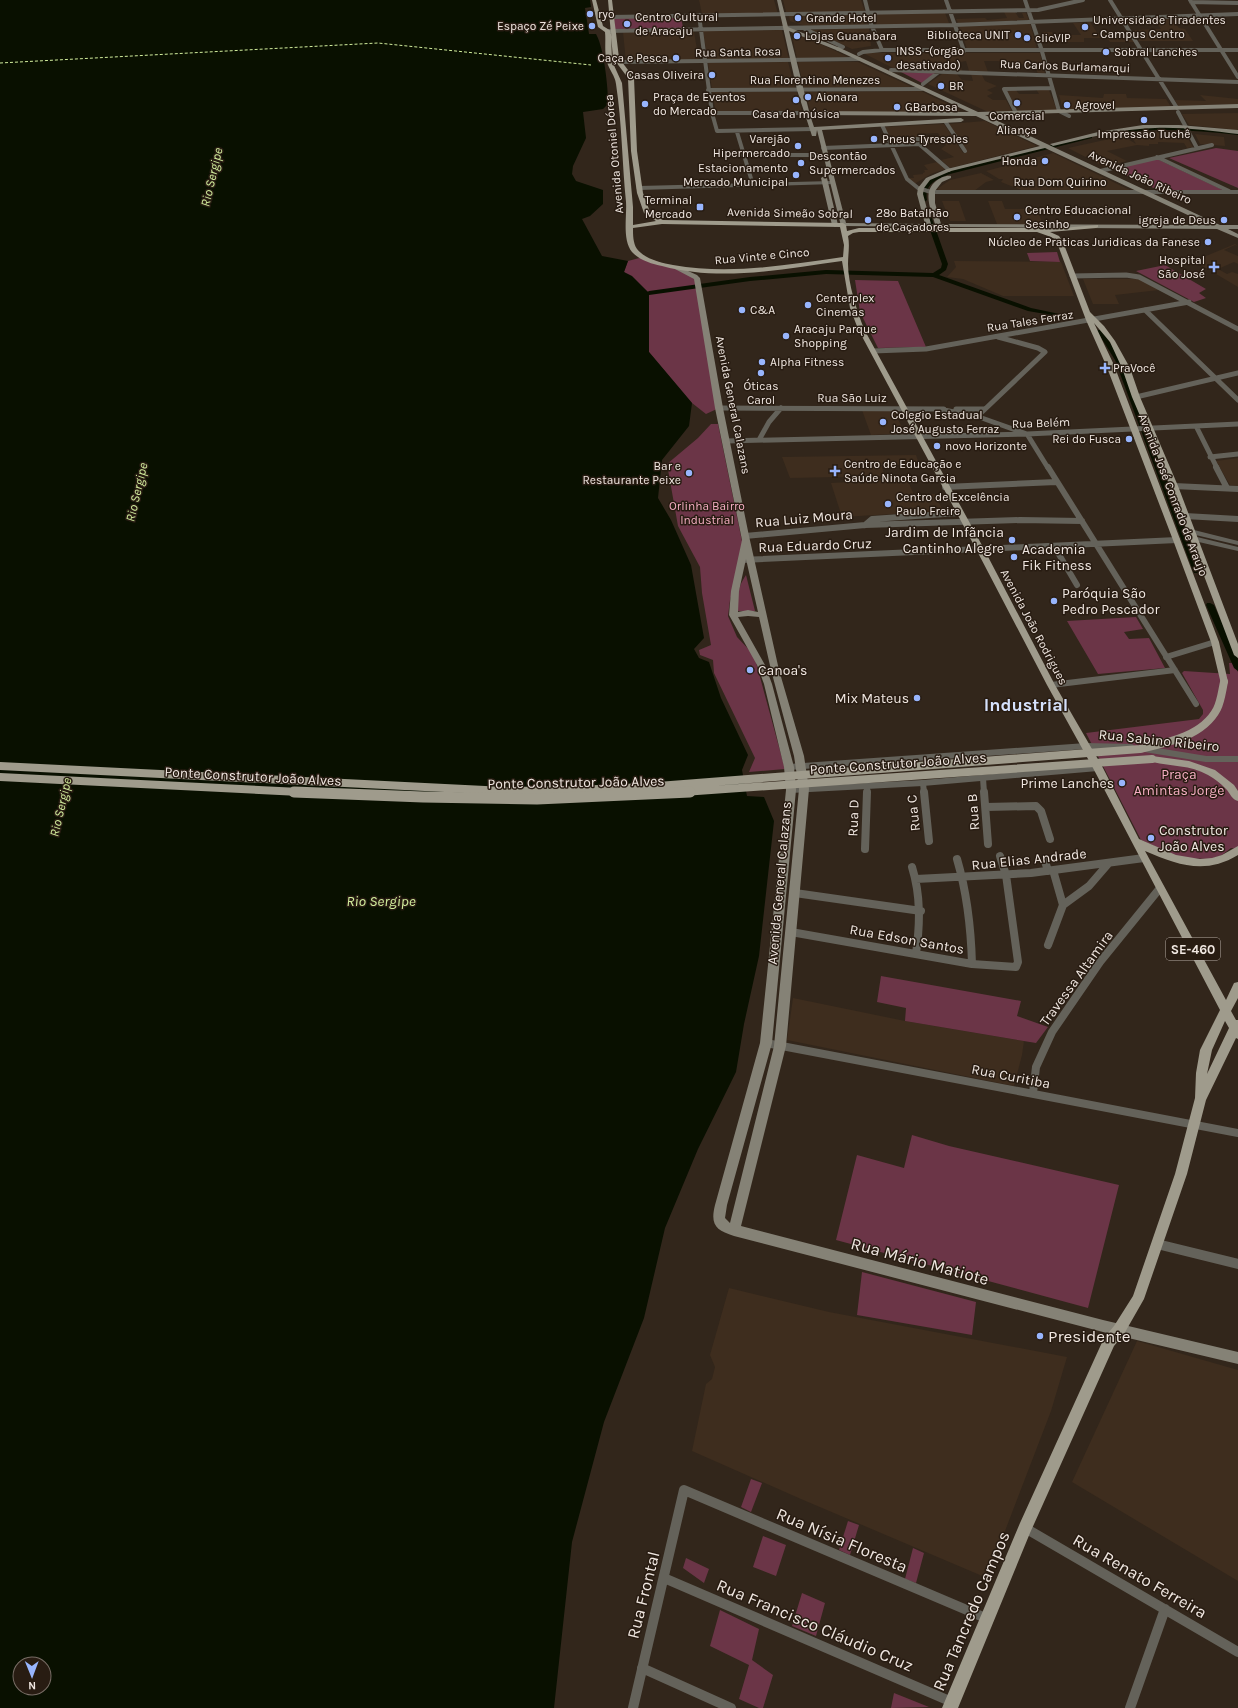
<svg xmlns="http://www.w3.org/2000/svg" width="1238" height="1708" viewBox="0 0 1238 1708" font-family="Karla,sans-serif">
<rect width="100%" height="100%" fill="#32261b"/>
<path fill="#3e2d1e" d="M699,0H774L778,14H702Z
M783,0H861L865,12H786Z
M1004,12H1015L1019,18H1024L1022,13H1026L1029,20L958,23L956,19L985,18L987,20L1007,18Z
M945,13L949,23L876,25L871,14Z
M864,14L868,25L805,26L790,21L789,16Z
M1171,19L1179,28L1185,29L1193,41H1139L1133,30L1161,29L1155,20Z
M1090,22L1098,34H1129L1135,42H1110L1107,38H1084V42H1045L1042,32H1052L1053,35H1081L1073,23Z
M1030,23L1037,49H967L959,26Z
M869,28L871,46L852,49L810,30Z
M782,30L789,60L708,61L703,31Z
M791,31H793L850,58L797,59Z
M623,32H694L699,61L626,62Z
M865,53H1040L1045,74H1038L1035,67H1029L1028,65L997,61H984L988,72L969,71L966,61L960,62L962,71L893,68L865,54Z
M788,62L795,88L712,89L708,63Z
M798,62H858L910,86L909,88L804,89Z
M942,74H957L962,80L973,81L971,74L982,75L985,81L997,86L987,90L993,93L987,96L993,100H1006L1012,111L988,112L928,84Z
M1048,88L1057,110L1016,111L1005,89H1015L1019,94H1039L1036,89Z
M921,91L960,110L958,112H811L805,92Z
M712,92H797L802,112H716Z
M1104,94H1126L1127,98L1166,99L1171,107L1063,110L1059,95L1103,98Z
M1200,95L1238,99V104L1178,106L1175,100L1206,101Z
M1238,113V130L1189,125L1182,114Z
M985,121L1037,146L950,168L941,160L954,157L941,149L946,145L938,133L917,134L920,138L891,140L884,127L944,124L963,153L967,152L948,124Z
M1162,131L1184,132L1193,147L1187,148L1184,143L1158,142V144H1149V146L1137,145L1107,151L1127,161L1105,167L1068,148L1123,136L1136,144L1130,134Z
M1195,134L1224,137L1225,146L1200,144Z
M1053,153L1132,191H1024L1001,182L1003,179H999L986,171Z
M937,162L945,169L931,174L916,183H912L909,178H914L913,175L923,174V173L925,172L924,170H928L924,165Z
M981,173L994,180L986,182L974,191H940L937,189L950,180Z
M942,201H959L966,221H950Z
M988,201H1002L1005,209H1037L1043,225L997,224Z
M1235,244L1238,246L1235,245L1224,250L1238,256V264L1234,262L1218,269L1227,274L1232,272L1238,274V287L1194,261Z
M954,261L1061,262L1074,296H1003L963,279L947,277L956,267Z
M1083,279H1141L1159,290L1115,295L1119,304H1093Z
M862,410H893L905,433L871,435Z
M916,455L919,464L881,465L885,476L790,478L782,457Z
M1238,458V486L1230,485L1216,461Z
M907,479L914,495L935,494L943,511L842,517L831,483Z
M793,998L905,1021L1024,1041L1022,1055L1014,1086L787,1040Z
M729,1288L829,1312L1067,1357L1051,1411L987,1578L801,1499L692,1451L706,1384L712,1379L715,1367L710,1355Z
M1137,1341L1238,1370V1581L1072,1482Z"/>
<path fill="#6b3547" d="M614,18H681L683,27L681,28L615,29Z
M901,72L935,73L922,83Z
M1216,148L1238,151V188L1169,158Z
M1155,158L1223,190H1158L1113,169Z
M1057,252L1060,262L1030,261L1027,253Z
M643,257L677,268L695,276L719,408L706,414L692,403L649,352V293L624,272L628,261Z
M1165,265L1206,289L1199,293L1206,298L1194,302L1136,271Z
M855,280L898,281L926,347L878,348L860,312Z
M711,424H718L744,551L730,600L728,616L737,637L754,655L785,769L749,772L755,758L714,673L713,660L700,655L699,650L711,645L702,593L700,567L678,526L667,464L698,438Z
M746,575L755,611H737C737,597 738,586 746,575Z
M1136,617L1143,629L1124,632L1129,639L1149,638L1165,668L1098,674L1067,621Z
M1229,663H1233L1238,672V849L1231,848L1222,855L1211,859L1181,858L1141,840L1086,733L1199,719L1203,714V710L1182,673L1184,671L1230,674Z
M881,976L1021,1001L1017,1016L1048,1027L1036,1043L905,1021L906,1008L877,1002Z
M912,1135L949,1146L1119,1185L1088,1308L836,1240L857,1155L904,1168Z
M862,1272L976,1302L972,1335L857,1315Z
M751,1479L762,1483L751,1512L741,1507Z
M848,1521L859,1525L850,1555L839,1550Z
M763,1536L786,1545L776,1576L753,1567Z
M913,1548L924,1553L916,1583L905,1579Z
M686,1558L709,1569L704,1583L683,1568Z
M802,1593L825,1603L816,1636L792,1626Z
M720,1610L759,1629L752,1660L773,1675L763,1708H759L739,1699L749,1665L710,1646Z
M894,1693L929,1707L891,1708Z"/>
<path fill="#091000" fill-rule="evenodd" d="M0,0H590L591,7L585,8L589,34H596C604,48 608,87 608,104L603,109L583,112L586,138L573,166L572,174L576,181L603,190V204L590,216L582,219L602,256L628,261L624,272L632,276L649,293V352L692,403L689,426L662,460L658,498L671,520L691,565L704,638L694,649L699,658L709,662L721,698L748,755L742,770L747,796L764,797L774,821L759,956L744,1024L736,1072L698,1149L665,1228L644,1318L604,1422L572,1542L554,1708H0ZM20,1664H44V1688H20Z"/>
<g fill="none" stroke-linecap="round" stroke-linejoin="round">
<path fill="#091000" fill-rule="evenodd" d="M1170,126L1238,131V135C1202,131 1166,128 1130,132L1127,130L1144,127Z
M1090,135L1092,136V138L950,174C937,179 924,184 927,200L924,202L921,200C919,183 933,177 946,172Z
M928,214L931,216L948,264L946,270L939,275L1031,308L1074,317V319L1028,311L933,277L826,274L750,281L649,295L646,293L649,291L750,277L826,270L933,273L941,268L942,264L925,216Z
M1098,330H1102L1121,360L1201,571L1200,573H1194L1193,571L1115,360L1097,331Z
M1207,603H1210L1214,605L1238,659V671L1234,668L1206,605Z"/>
<path stroke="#d2ee9d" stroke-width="1" stroke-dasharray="3 2" stroke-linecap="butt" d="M0,63L378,43L591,65"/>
<path stroke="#64625a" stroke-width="4" d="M865,0L871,24L882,50
M946,0L964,51
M1025,0L1041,48L1059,111L1069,116
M1110,0L1177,108
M1190,0L1238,77
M1191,2L1238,3
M699,15L712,113L717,131L813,129
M611,17L1038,10L1083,0
M805,29L843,47L838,49
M608,31L954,25L1238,14
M859,54L863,52L882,50H1238
M618,62L859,59
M891,70L1238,82
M923,84L940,71
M708,90L922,89
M1178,112L1197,148
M712,113H807
M1016,113L1004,89L1052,88
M945,121L965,151
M882,125L907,179L918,188L931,192H1238
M737,132L753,185
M919,144L949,170
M823,148L919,144L930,141L926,139H909
M743,155H819
M1157,157L1229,191
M1100,171L1212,145"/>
<path stroke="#64625a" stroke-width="5" d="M1072,276L1126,275L1139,277L1238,329
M1145,310L1238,400
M873,351L926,349L1189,302
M1136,397L1238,373
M719,408L944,409
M939,409L979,417L1027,434L1048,468
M956,409H984
M982,412L1045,352L1038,348L998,337
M1196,426L1217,468
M759,440L769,422L781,408
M726,441L1027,434L1238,424
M1210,457L1238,454"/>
<path stroke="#64625a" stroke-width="6" d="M1048,467L1196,704
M1216,467L1227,488
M1174,486L1238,489
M945,487L1056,482
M1185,516L1238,519
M865,525L872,519L959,513
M745,536L865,525L1020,520L1082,521
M1054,546L1077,585
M742,560L1177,540
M1166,657L1215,642
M1051,685L1175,670
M1086,746L1131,747
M1145,749L1206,759H1238
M983,778L984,793
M923,783L924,793
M867,793V787"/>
<path stroke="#64625a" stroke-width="8" d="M924,792L929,841
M984,792L988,844
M986,807L1036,806L1041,811L1050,839
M865,849L867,792
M957,859C967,893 971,928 972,964
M1045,861L1048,871
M912,867C921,896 920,924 916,954
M1053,870L1063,905
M916,879L1031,873L1144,858
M795,893L921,911
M791,932L972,964L1016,967L1018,962L1006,875L1000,856
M1048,945L1063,905L1089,886L1108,864
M766,1043L1238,1133
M1033,1093L1036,1067L1052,1032L1100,962L1160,888"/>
<path stroke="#64625a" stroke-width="10" d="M1157,1244L1238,1264
M1025,1528L1238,1652
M664,1578L952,1702
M642,1668L731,1708
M633,1708L684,1490L988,1619
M1130,1708L1165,1609"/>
<path fill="#64625a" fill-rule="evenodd" d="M832,181L835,183L834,184L639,190L636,188L639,186Z
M1187,529H1190L1238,541V545L1187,533Z
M1190,536H1193L1238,547V551L1190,540Z
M1086,743L1090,746L1086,749L789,770L785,767L789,764Z
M1098,765L1102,768L1098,771L923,786L791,793L787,790L791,787L923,780Z"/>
<path fill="#858276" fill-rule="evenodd" d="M777,0H781L788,27L840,48L978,112L1238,104V108L985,115L1220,225H1238V229H1228L1238,234V238L1217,229L841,226L817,130L816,136H812L797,90ZM789,31L836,50L969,112L809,111ZM810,115L976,116L1040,146L947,169L926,178L918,188L917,194L925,224L846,223L822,130L961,122L964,120L961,118L814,127ZM1045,148L1209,225L941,224L935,203V191L942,182L951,178V176C946,175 940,178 936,181C922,192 931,210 935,224H931L923,194L924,188L930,180L951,171Z
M1143,125H1179L1238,130V134C1211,131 1183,127 1155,128C1121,129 1087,138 1053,146L1050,144L1098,132Z
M824,176L827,178L838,225L835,227L832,225L821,178Z
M677,266L697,275L700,278L723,408L749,536L779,670L804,756L809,789L786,1046L741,1226L1103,1320L1238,1352V1364L1103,1332L734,1236C716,1230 710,1225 715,1205L760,1043L786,790L784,767L764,684L757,665L729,615L731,591L742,540L715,408L694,279L675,269V267ZM746,559L758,612L748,610L738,612L739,591ZM748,616L759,617L771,670L794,756L799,789L774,1046L730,1223L725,1218L727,1205L772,1043L796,790L794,767L772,684L765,665L738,617Z"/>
<path fill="#9f9b8c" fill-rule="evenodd" d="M592,0H596L603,26L611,31L612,61L622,83L633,207V225L656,221L644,213L637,193L631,151L628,78L613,58L608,0H612L619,58L634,78L637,151L643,193L650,212L663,220L843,223L846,225L847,231L859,228H1061L1098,225V227L1096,228L1050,232L1059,236L1063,242L1090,312L1104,326L1115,341L1130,368L1140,397L1178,486L1238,644V658L1234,655L1170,486L1132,397L1122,368L1110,342L1094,323L1114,365L1219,642L1228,682L1227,684H1221L1211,642L1173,540L1106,365L1086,320L1056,240L1051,237L1037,232H859L853,233L848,236C850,246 848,254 848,264C848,284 857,311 864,329L984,549L1055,685L1103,768L1139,839L1176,855L1200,859L1212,858L1222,855L1238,846V855C1205,875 1178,865 1145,851L1226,1000L1234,983L1238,982V998L1231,1011L1236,1020H1238V1039L1236,1038L1206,1100L1187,1174L1144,1299L1124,1334L1114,1346L1030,1533L958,1708H942L1020,1523L1104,1338L1114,1326L1133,1296L1175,1174L1195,1098L1196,1073L1200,1050L1220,1010L1093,768L1047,685L976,549L858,329L850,308L842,261C783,269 721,282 662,266C652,264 639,260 632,252C622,239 627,217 626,202C622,162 622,123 616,84C615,75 609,70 607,62C604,53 606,41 605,32L598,27ZM662,224L840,227L844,245L843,257C786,265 730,275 673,265C661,263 645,259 637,249C633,243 633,235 633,228ZM1225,1021L1229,1028L1207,1074L1212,1050Z
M1152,756L1189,761L1215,770L1234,785L1238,791V801C1232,800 1230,793 1226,789C1220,783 1215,779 1208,775C1189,764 1169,767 1149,761L1147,759Z"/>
<path stroke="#9f9b8c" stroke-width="8" d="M0,766L505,791L575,790L645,787L1140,749C1167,743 1203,736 1217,709C1221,701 1222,691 1224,682
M0,777L320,793
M669,793L1152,759"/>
<path stroke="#9f9b8c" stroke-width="11" d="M294,792L423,797L537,799L690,792"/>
</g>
<g fill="#98b5fd" stroke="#281c12" stroke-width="1.5">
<circle cx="590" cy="14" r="4"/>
<circle cx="798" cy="18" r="4"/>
<circle cx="627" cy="24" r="4"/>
<circle cx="592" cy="26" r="4"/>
<circle cx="1085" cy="27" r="4"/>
<circle cx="1018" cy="35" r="4"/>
<circle cx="797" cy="36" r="4"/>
<circle cx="1027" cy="38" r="4"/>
<circle cx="1106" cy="52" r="4"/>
<circle cx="676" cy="58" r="4"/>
<circle cx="888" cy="58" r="4"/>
<circle cx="712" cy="75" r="4"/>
<circle cx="941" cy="86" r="4"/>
<circle cx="808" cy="97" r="4"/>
<circle cx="796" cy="100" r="4"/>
<circle cx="1017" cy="103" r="4"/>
<circle cx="645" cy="104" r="4"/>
<circle cx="1067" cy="105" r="4"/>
<circle cx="897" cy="107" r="4"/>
<circle cx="1144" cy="120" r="4"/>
<circle cx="874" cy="139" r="4"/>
<circle cx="798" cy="146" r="4"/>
<circle cx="1045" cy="161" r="4"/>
<circle cx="801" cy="163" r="4"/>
<circle cx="796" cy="175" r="4"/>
<rect x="696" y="203" width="8" height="8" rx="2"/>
<circle cx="1017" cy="217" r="4"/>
<circle cx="868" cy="220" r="4"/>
<circle cx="1224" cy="220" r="4"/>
<circle cx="1208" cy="242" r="4"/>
<path d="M1212 261h4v4h4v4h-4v4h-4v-4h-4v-4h4z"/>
<circle cx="808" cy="305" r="4"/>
<circle cx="742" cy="310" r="4"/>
<circle cx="786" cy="336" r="4"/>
<circle cx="762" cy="362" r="4"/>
<path d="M1103 362h4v4h4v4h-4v4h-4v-4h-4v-4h4z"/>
<circle cx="761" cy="373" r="4"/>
<circle cx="883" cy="422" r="4"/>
<circle cx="1129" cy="439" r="4"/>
<circle cx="937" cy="446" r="4"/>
<path d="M833 465h4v4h4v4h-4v4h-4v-4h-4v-4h4z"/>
<circle cx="689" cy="473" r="4"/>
<circle cx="888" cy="504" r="4"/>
<circle cx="1012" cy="540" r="4"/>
<circle cx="1014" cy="557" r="4"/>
<circle cx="1054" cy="601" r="4"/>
<circle cx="750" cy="670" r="4"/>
<circle cx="917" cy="698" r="4"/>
<circle cx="1122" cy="783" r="4"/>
<circle cx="1151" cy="838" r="4"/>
<circle cx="1040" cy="1336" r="4"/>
</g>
<g text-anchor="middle" stroke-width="3" stroke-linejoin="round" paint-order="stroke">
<g font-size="12" fill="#f0e7e1" stroke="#281c12" text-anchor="start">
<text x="598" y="18">ryo</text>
<text x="635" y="21">Centro Cultural<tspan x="635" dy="14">de Aracaju</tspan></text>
<text x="806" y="22">Grande Hotel</text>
<text x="1093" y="24">Universidade Tiradentes<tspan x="1093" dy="14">- Campus Centro</tspan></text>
<text x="584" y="30" text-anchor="end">Espaço Zé Peixe</text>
<text x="1010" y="39" text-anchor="end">Biblioteca UNIT</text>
<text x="805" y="40">Lojas Guanabara</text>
<text x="1035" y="42">clicVIP</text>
<text x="896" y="55">INSS -(orgão<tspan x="896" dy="14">desativado)</tspan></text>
<text x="1114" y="56">Sobral Lanches</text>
<text x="668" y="62" text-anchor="end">Caça e Pesca</text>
<text x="704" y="79" text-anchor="end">Casas Oliveira</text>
<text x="949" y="90">BR</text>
<text x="653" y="101">Praça de Eventos<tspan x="653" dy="14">do Mercado</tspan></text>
<text x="816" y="101">Aionara</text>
<text x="1075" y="109">Agrovel</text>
<text x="905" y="111">GBarbosa</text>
<text x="796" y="118" text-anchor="middle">Casa da música</text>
<text x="1017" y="120" text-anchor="middle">Comercial<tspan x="1017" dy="14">Aliança</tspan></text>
<text x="1144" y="138" text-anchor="middle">Impressão Tuchê</text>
<text x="790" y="143" text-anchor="end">Varejão<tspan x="790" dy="14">Hipermercado</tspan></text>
<text x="882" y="143">Pneus Tyresoles</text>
<text x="809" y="160">Descontão<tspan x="809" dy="14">Supermercados</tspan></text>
<text x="1037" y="165" text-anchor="end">Honda</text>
<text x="788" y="172" text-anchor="end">Estacionamento<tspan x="788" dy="14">Mercado Municipal</tspan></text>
<text x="692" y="204" text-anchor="end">Terminal<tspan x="692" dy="14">Mercado</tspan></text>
<text x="1025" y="214">Centro Educacional<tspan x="1025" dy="14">Sesinho</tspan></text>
<text x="876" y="217">28º Batalhão<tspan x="876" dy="14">de Caçadores</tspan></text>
<text x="1216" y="224" text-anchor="end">igreja de Deus</text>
<text x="1200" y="246" text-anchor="end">Núcleo de Praticas Juridicas da Fanese</text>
<text x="1205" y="264" text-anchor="end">Hospital<tspan x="1205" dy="14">São José</tspan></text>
<text x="816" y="302">Centerplex<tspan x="816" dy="14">Cinemas</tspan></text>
<text x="750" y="314">C&amp;A</text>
<text x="794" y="333">Aracaju Parque<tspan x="794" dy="14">Shopping</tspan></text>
<text x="770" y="366">Alpha Fitness</text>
<text x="1113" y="372">PraVocê</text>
<text x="761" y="390" text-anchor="middle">Óticas<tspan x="761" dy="14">Carol</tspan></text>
<text x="891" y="419">Colegio Estadual<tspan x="891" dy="14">José Augusto Ferraz</tspan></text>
<text x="1121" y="443" text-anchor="end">Rei do Fusca</text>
<text x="945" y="450">novo Horizonte</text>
<text x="844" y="468">Centro de Educação e<tspan x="844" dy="14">Saúde Ninota Garcia</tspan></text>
<text x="681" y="470" text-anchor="end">Bar e<tspan x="681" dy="14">Restaurante Peixe</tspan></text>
<text x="896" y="501">Centro de Excelência<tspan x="896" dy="14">Paulo Freire</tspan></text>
</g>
<g font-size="12" fill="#f0e7e1" stroke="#281c12">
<text transform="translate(738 52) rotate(-1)" y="4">Rua Santa Rosa</text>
<text transform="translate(1065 66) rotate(2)" y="4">Rua Carlos Burlamarqui</text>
<text x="815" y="84">Rua Florentino Menezes</text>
<text transform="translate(614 154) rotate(-95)" y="4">Avenida Otoniel Dórea</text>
<text transform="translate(1140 177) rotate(25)" y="4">Avenida João Ribeiro</text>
<text x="1060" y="186">Rua Dom Quirino</text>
<text transform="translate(790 213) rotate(1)" y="4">Avenida Simeão Sobral</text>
<text transform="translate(762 256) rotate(-5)" y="4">Rua Vinte e Cinco</text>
<text transform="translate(1030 321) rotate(-9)" y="4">Rua Tales Ferraz</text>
<text x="852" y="402">Rua São Luiz</text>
<text transform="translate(733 405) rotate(79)" y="4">Avenida General Calazans</text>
<text transform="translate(1041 423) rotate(-2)" y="4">Rua Belém</text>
<text transform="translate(1173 495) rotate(69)" y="4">Avenida José Conrado de Araujo</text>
<text transform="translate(1034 627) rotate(62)" y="4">Avenida João Rodrigues</text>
</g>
<g font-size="12" fill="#f7afc4" stroke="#281c12">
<text x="707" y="510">Orlinha Bairro<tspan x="707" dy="14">Industrial</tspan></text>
</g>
<g font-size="13" font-style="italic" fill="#d2ee9d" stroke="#281c12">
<text transform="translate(211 177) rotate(-77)" y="5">Rio Sergipe</text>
<text transform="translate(136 492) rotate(-77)" y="5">Rio Sergipe</text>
<text transform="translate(60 807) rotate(-77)" y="5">Rio Sergipe</text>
</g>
<rect fill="#281c12" stroke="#b4aaa3" stroke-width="1" x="1166" y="938" width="54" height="22" rx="3"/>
<g font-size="13" font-weight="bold" fill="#f0e7e1">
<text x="1193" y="954">SE-460</text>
</g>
<g font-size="14" fill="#f0e7e1" stroke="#281c12">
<text transform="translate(804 518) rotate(-5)" y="5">Rua Luiz Moura</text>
<text transform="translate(815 545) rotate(-2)" y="5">Rua Eduardo Cruz</text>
<text transform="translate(1159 740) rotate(6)" y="5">Rua Sabino Ribeiro</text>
<text transform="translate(898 763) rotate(-4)" y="5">Ponte Construtor João Alves</text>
<text transform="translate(253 776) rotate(3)" y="5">Ponte Construtor João Alves</text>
<text transform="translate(576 782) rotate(-1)" y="5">Ponte Construtor João Alves</text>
<text transform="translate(973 812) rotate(-94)" y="5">Rua B</text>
<text transform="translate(913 813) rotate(-96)" y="5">Rua C</text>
<text transform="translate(853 818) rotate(-88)" y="5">Rua D</text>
<text transform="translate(1029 859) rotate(-6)" y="5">Rua Elias Andrade</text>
<text transform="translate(779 883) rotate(-85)" y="5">Avenida General Calazans</text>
<text transform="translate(907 939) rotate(10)" y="5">Rua Edson Santos</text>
<text transform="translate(1076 978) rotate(-54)" y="5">Travessa Altamira</text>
<text transform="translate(1011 1076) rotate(11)" y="5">Rua Curitiba</text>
</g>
<g font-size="14" fill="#f0e7e1" stroke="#281c12" text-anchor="start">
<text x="1004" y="537" text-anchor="end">Jardim de Infãncia<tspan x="1004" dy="16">Cantinho Alegre</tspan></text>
<text x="1022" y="554">Academia<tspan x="1022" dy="16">Fik Fitness</tspan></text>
<text x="1062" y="598">Paróquia São<tspan x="1062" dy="16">Pedro Pescador</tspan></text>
<text x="758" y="675">Canoa's</text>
<text x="909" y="703" text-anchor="end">Mix Mateus</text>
<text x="1114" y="788" text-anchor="end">Prime Lanches</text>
<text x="1159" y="835">Construtor<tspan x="1159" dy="16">João Alves</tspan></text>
</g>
<g font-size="14" fill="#f7afc4" stroke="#281c12">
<text x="1179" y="779">Praça<tspan x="1179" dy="16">Amintas Jorge</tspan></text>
</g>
<g font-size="15" font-style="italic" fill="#d2ee9d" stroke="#281c12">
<text x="381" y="906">Rio Sergipe</text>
</g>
<g font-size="17" fill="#f0e7e1" stroke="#281c12">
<text transform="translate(920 1261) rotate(15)" y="6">Rua Mário Matiote</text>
<text transform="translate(842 1540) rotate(23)" y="6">Rua Nísia Floresta</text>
<text transform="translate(1140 1576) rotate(30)" y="6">Rua Renato Ferreira</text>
<text transform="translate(643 1595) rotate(-76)" y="6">Rua Frontal</text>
<text transform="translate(971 1611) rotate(-67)" y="6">Rua Tancredo Campos</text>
<text transform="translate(815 1625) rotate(23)" y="6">Rua Francisco Cláudio Cruz</text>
</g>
<g font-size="17" fill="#f0e7e1" stroke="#281c12" text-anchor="start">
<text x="1048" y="1342">Presidente</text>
</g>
<g font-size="18" font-weight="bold" fill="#d5e1fc" stroke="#281c12">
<text x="1026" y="711">Industrial</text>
</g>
</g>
<g transform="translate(32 1676) rotate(179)"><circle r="19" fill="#281c12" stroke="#786d65"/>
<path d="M0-3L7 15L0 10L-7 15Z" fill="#98b5fd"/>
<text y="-6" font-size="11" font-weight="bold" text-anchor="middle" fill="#f0e7e1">N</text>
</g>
</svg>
